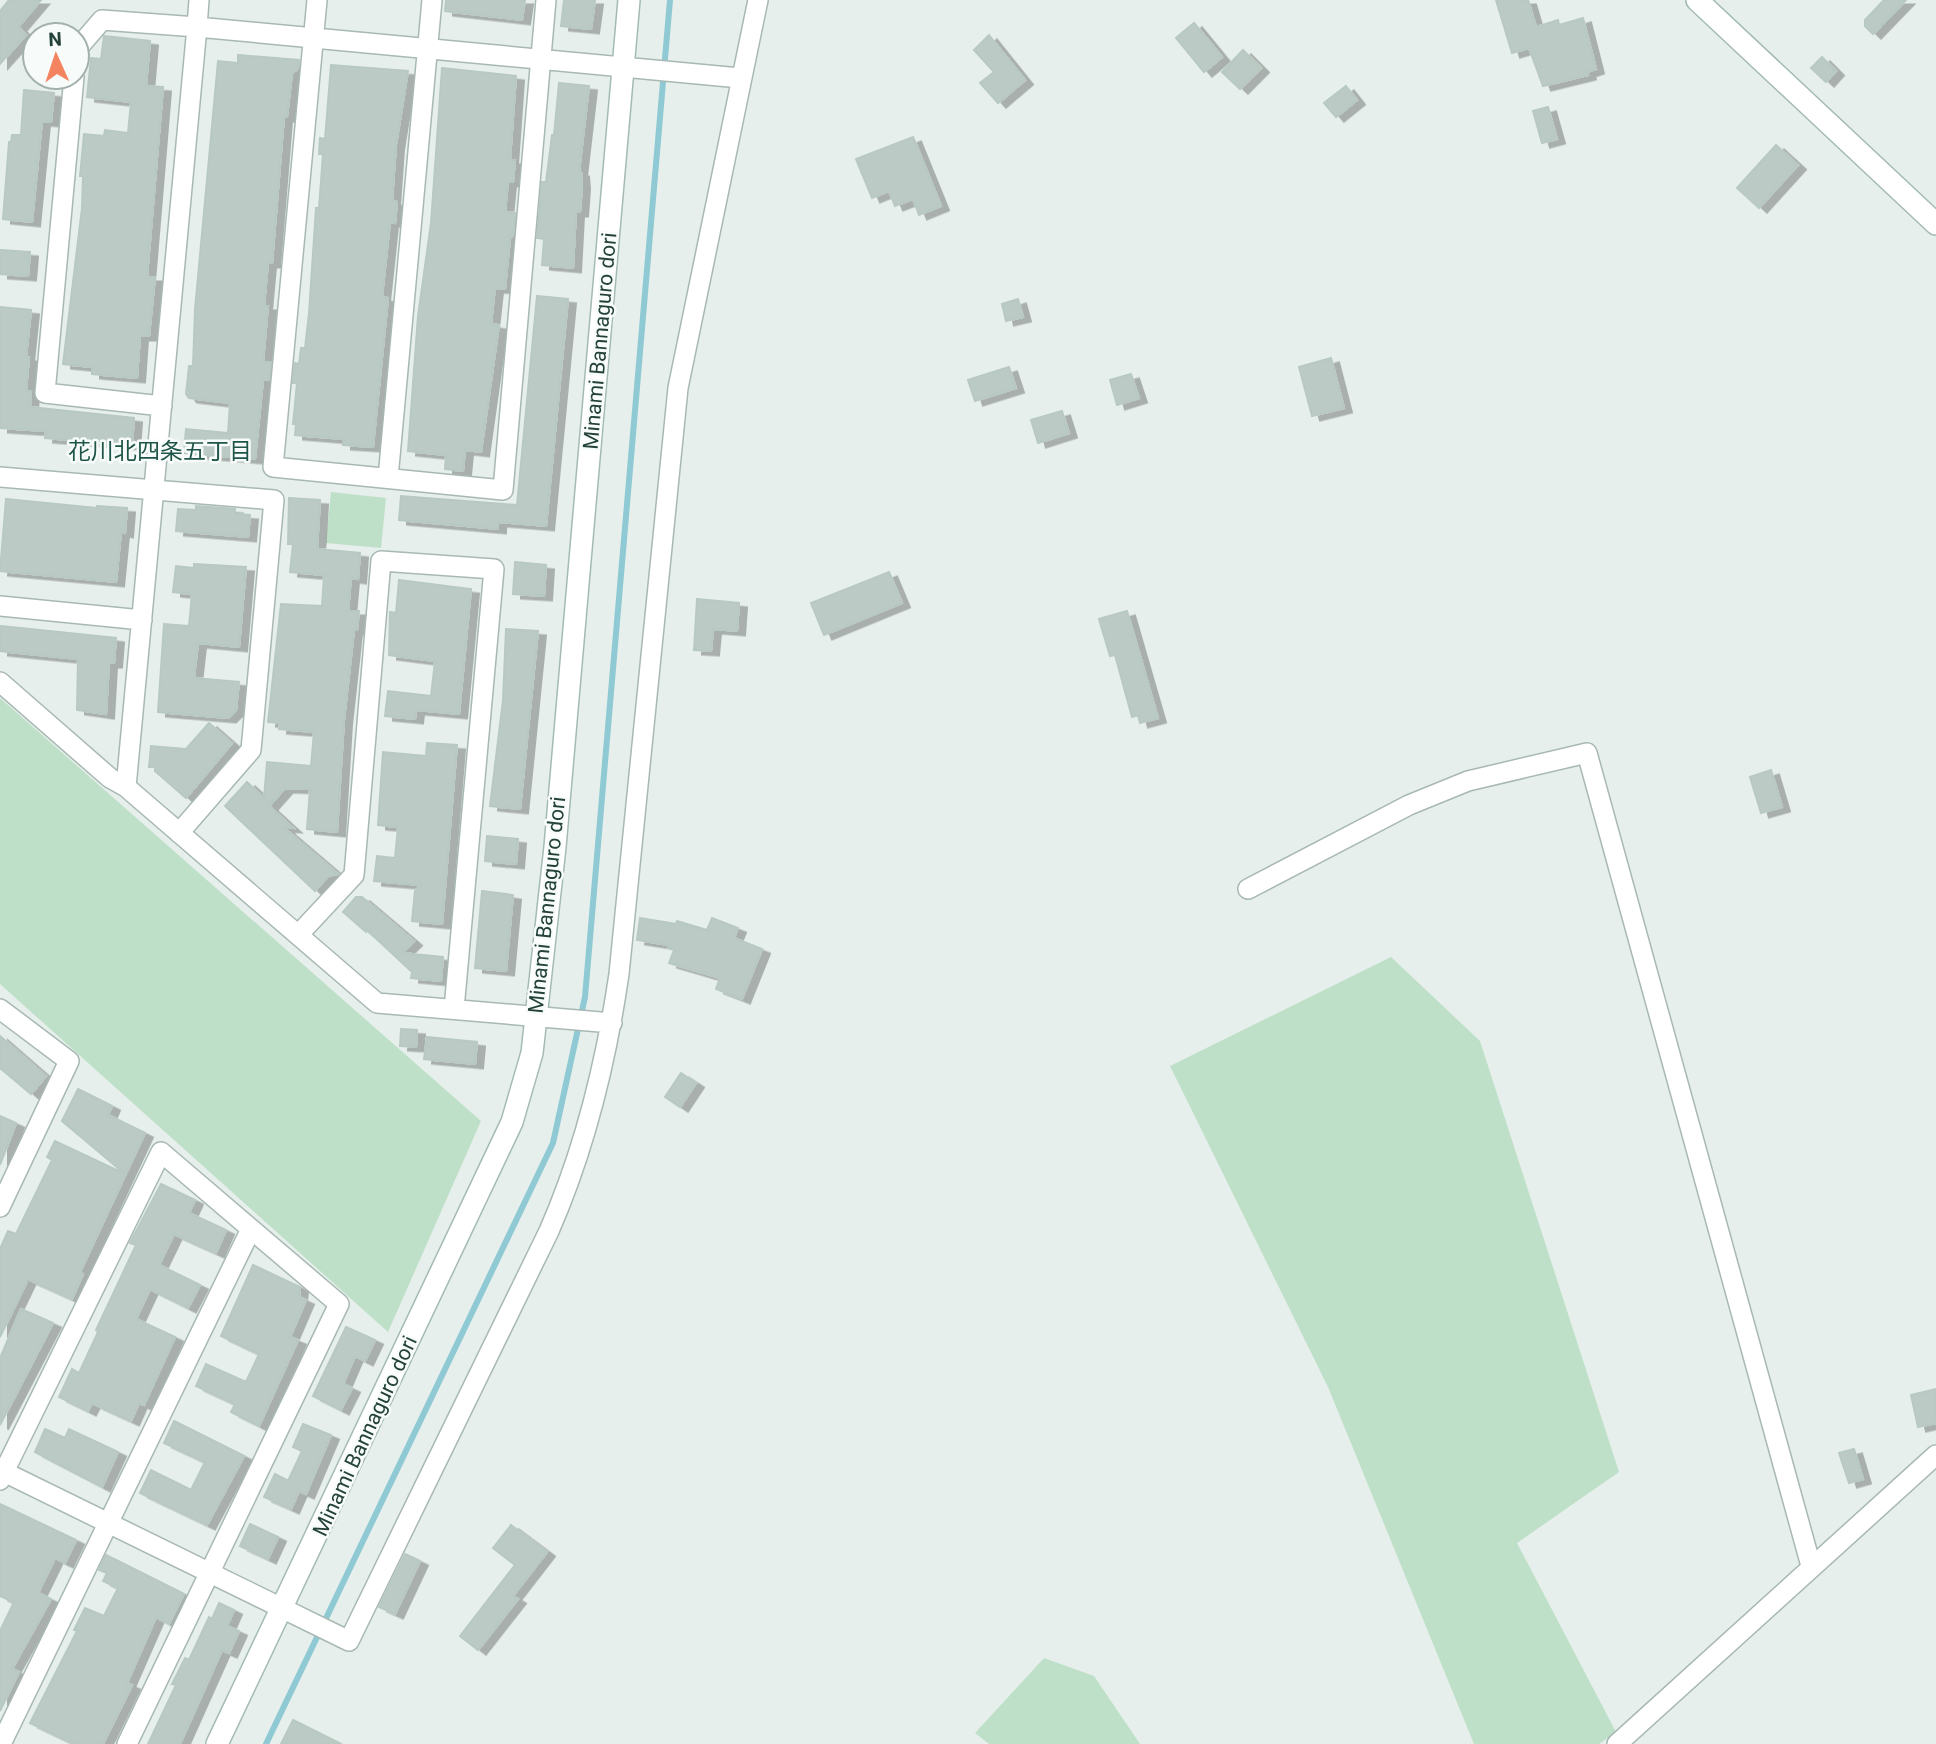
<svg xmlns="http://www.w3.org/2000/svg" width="1936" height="1744" viewBox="0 0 1936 1744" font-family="Roboto,'Noto Sans JP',sans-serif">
<defs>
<filter id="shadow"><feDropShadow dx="8" dy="4.5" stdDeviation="0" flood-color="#0004"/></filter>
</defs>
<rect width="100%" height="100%" fill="#e6efeb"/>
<path fill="#bfe0c8" d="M331,492L386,498L381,548L326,543Z
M0,698L481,1121L388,1332L0,984Z
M1391,957L1480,1041L1619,1472L1517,1543L1616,1732L1599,1744H1474L1328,1387L1170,1066Z
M1044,1658L1094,1676L1140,1744H989L975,1733Z"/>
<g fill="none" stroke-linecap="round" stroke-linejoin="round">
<path stroke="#8ec9d4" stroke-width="6" d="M266,1744L553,1143L585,997L670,0"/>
</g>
<path fill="#bbcac4" stroke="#b8c9c2" stroke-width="2" filter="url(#shadow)" d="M9,0H41L18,27L26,35L0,64V11Z
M446,0H525L522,20L445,11Z
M564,0H595L591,29L561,26Z
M1496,0H1528L1536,27L1558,20L1559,25L1583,18L1596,69L1587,72L1588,75L1543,86L1529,48L1512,53Z
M1884,0H1906L1873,34L1865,26V20Z
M1194,23L1222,57L1204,72L1176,38Z
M989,35L1025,80L998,103L980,83L994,72L974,50Z
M104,36L150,41L146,86L163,87L147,277H155L149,336H140L137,378L92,374V367L63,364L82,208L83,176H80L84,134L104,136L105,130L128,133L131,102L87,97L91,58L101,59Z
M1243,50L1261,68L1240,89L1222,72Z
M238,55L299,60L298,69L292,73L287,117H284L272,263H268L264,306H268L263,362H271L269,380H263L255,459L184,453L186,429L228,433L230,403L189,398L186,394L189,366H193L195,309L218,61L238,63Z
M1822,57L1836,71L1826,82L1811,68Z
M331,65L408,71L396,145L392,201L397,202L395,223L390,222L382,297L388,298L373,447L343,445V439L295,435L296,424H293L297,383H293L295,363L299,364L301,348H305L309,313L316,208H319L323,154H319L320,138L325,139Z
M442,68L516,76L510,160H515L513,182H508L505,212L515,213L513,235L510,238L505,289L495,288L491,324L499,325L481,452L465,450L463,471L445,469L446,455L408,451L418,316L431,223Z
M559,83L589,86L579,172H581L582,185L580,212H576L573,268L542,265L544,239L537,238L542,182H546L552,135H554Z
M1346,86L1357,100L1336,117L1324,103Z
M24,90L54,93L51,122L42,121L32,222L3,219L9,142H11L12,135H21Z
M1548,107L1557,139L1542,143L1533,111Z
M913,137L941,206L919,215L913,199L895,206L889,191L872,198L856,159Z
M1776,145L1798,165L1759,208L1737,188Z
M0,250L30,252L28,276L0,274Z
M537,296L568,299L546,526L498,522V529L399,520L401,496L517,505Z
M1018,299L1023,317L1006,321L1002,304Z
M0,307L31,310L26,357H29L26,391H31L30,407L134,418L132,445L45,438L46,431L0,428Z
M1331,358L1344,408L1312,416L1299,367Z
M1009,367L1016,388L975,401L968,380Z
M1131,374L1139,398L1117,405L1110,380Z
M1062,411L1069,433L1038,443L1031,420Z
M289,498L320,500L317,549L360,553L358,579L351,578L348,611H359L357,630H354L344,720L337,832L307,829L310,789L285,788L269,806L293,828L283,827L338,874L328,876L315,891L225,806L247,782L264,798L267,762L311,766L314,732L279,729L280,723L268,722L281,604L322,606L324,575L290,572L293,544H288Z
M6,499L97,508V506L127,508L125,533L121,532L116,582L0,571Z
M196,506L235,509V514L250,515L248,537L176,531L178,509L196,510Z
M515,562L546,565L544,596L513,594Z
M194,564L246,567L239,647L198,643L194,678L239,682L236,710L228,718L158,712L164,624L189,626L192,594L173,592L176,566L194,568Z
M889,572L902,603L824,635L811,603Z
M399,580L471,589L459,714L416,710L415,719L385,716L388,691L431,696L435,661L389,655L390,612L396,613Z
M697,599L739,603L737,631L713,629L711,651L694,650Z
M1127,611L1158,718L1140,723L1138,715L1132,717L1115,655L1110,656L1099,619Z
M1,626L116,638L114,663H109L106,714L77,710L78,659L0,651Z
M506,629L538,631L520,809L490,806L503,700Z
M209,723L232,743L186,798L155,771V767H149L151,746L186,749Z
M427,743L457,745L442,924L412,921L415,891L421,885L374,881L377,856L395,858L398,827L378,825L383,752L426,756Z
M1771,770L1782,807L1761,813L1750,777Z
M487,836L518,839L516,864L485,861Z
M482,891L513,895L506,971L475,968Z
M356,897H362L414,941L402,953L443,957L441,981L411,978L412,972L367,930L366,932L343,912Z
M640,918L676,924L677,921L707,930L712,918L738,928L734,938L762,949L742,999L716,989L720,978L669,963L674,950L668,948L669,945L637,940Z
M401,1029L417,1030L416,1047L400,1046Z
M0,1036L46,1076L31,1094L0,1068Z
M427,1037L477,1042L475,1064L424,1059Z
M681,1073L696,1083L680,1107L665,1097Z
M78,1089L112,1106L108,1115L145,1133L80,1272L83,1274L72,1299L28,1279L0,1337V1249L8,1231L16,1234L52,1160L47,1157L55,1141L125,1174L62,1121Z
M0,1116L16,1123L0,1165Z
M161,1184L195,1200L189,1213L226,1230L216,1253L174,1234L159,1265L200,1285L188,1308L150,1289L136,1319L175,1337L144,1405L139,1403L131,1421L92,1403L88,1411L59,1397L72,1369L79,1373L98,1332L96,1330L136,1245L130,1243Z
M253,1265L300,1287L299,1297L306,1300L290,1337L298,1340L259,1426L231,1412L235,1404L196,1386L206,1364L246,1382L259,1354L221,1336Z
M21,1309L53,1323L0,1425V1358Z
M346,1327L375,1340L365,1361L355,1356L343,1384L352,1388L341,1410L313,1396Z
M1936,1389V1423L1918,1427L1911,1395Z
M174,1421L244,1456L207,1525L140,1493L151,1470L191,1490L205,1462L164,1443Z
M303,1424L331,1435L306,1494L299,1491L291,1509L264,1497L275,1474L288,1481L302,1451L293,1447Z
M45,1429L65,1438L69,1429L118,1452L102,1487L35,1452Z
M1854,1449L1863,1479L1849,1483L1839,1453Z
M0,1504L76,1540L65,1563L55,1558L38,1593L51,1599L12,1669L19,1672L0,1711V1631L14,1602L0,1596Z
M250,1524L278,1537L268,1559L240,1546Z
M511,1525L547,1552L513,1596L518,1599L478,1650L460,1636L515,1565L493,1548Z
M405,1554L420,1561L395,1614L379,1607Z
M106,1555L184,1594L169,1624L156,1617L127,1683L132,1685L103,1744H74L30,1723L77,1631L74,1630L85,1608L104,1616L118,1588L103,1581L107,1573L99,1570Z
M219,1603L234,1610L227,1626L239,1631L229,1653L222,1650L180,1744H148L176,1685L172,1684L185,1658L189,1660L209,1617L212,1619Z
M293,1720L341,1744H281Z"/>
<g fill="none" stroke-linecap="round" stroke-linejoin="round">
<g stroke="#a8b8b2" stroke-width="22">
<path id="street" d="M317,0L273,467L503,490L546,0
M77,49L102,20L197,27L199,0
M74,77L45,393L162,406
M0,477L274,500L251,750L179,833
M388,478L432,0
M0,606L142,620
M0,682L110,778L126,787
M1248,889L1409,805L1468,781L1587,753L1811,1566
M298,935L354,875L381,561L494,569L454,1009
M0,1009L69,1061L0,1207
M612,1023L377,1003L126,787L197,27L740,78
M0,1470L349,1641L549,1231C585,1149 606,1063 619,974L678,388L758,0
M0,1480L161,1152L339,1304L127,1744
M1,1744L251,1229
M1617,1744L1936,1455"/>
</g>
<g stroke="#a4bbb3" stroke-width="24">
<path id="secondary" d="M1697,0L1936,224
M217,1744L512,1122L532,1053L555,847L629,0"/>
</g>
<use href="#street" stroke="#fff" stroke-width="19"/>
<use href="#secondary" stroke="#fff" stroke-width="21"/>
</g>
<g text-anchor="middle" stroke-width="5" stroke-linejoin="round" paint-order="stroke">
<g font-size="21" fill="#24423a" stroke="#f7fbf9">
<text transform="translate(600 341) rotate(-85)" y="7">Minami Bannaguro dori</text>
<text transform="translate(547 905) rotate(-84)" y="7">Minami Bannaguro dori</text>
<text transform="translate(365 1436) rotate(-65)" y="7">Minami Bannaguro dori</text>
</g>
<g font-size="23" fill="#1f5548" stroke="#f7fbf9">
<text x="160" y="459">花川北四条五丁目</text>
</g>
</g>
<g transform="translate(56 56) rotate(357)"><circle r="33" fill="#f7fbf9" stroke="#a3b1ad" stroke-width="2"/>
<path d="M0-5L12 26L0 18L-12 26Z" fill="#f4845f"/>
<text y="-10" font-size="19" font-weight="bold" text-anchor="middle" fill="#24423a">N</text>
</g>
</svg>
